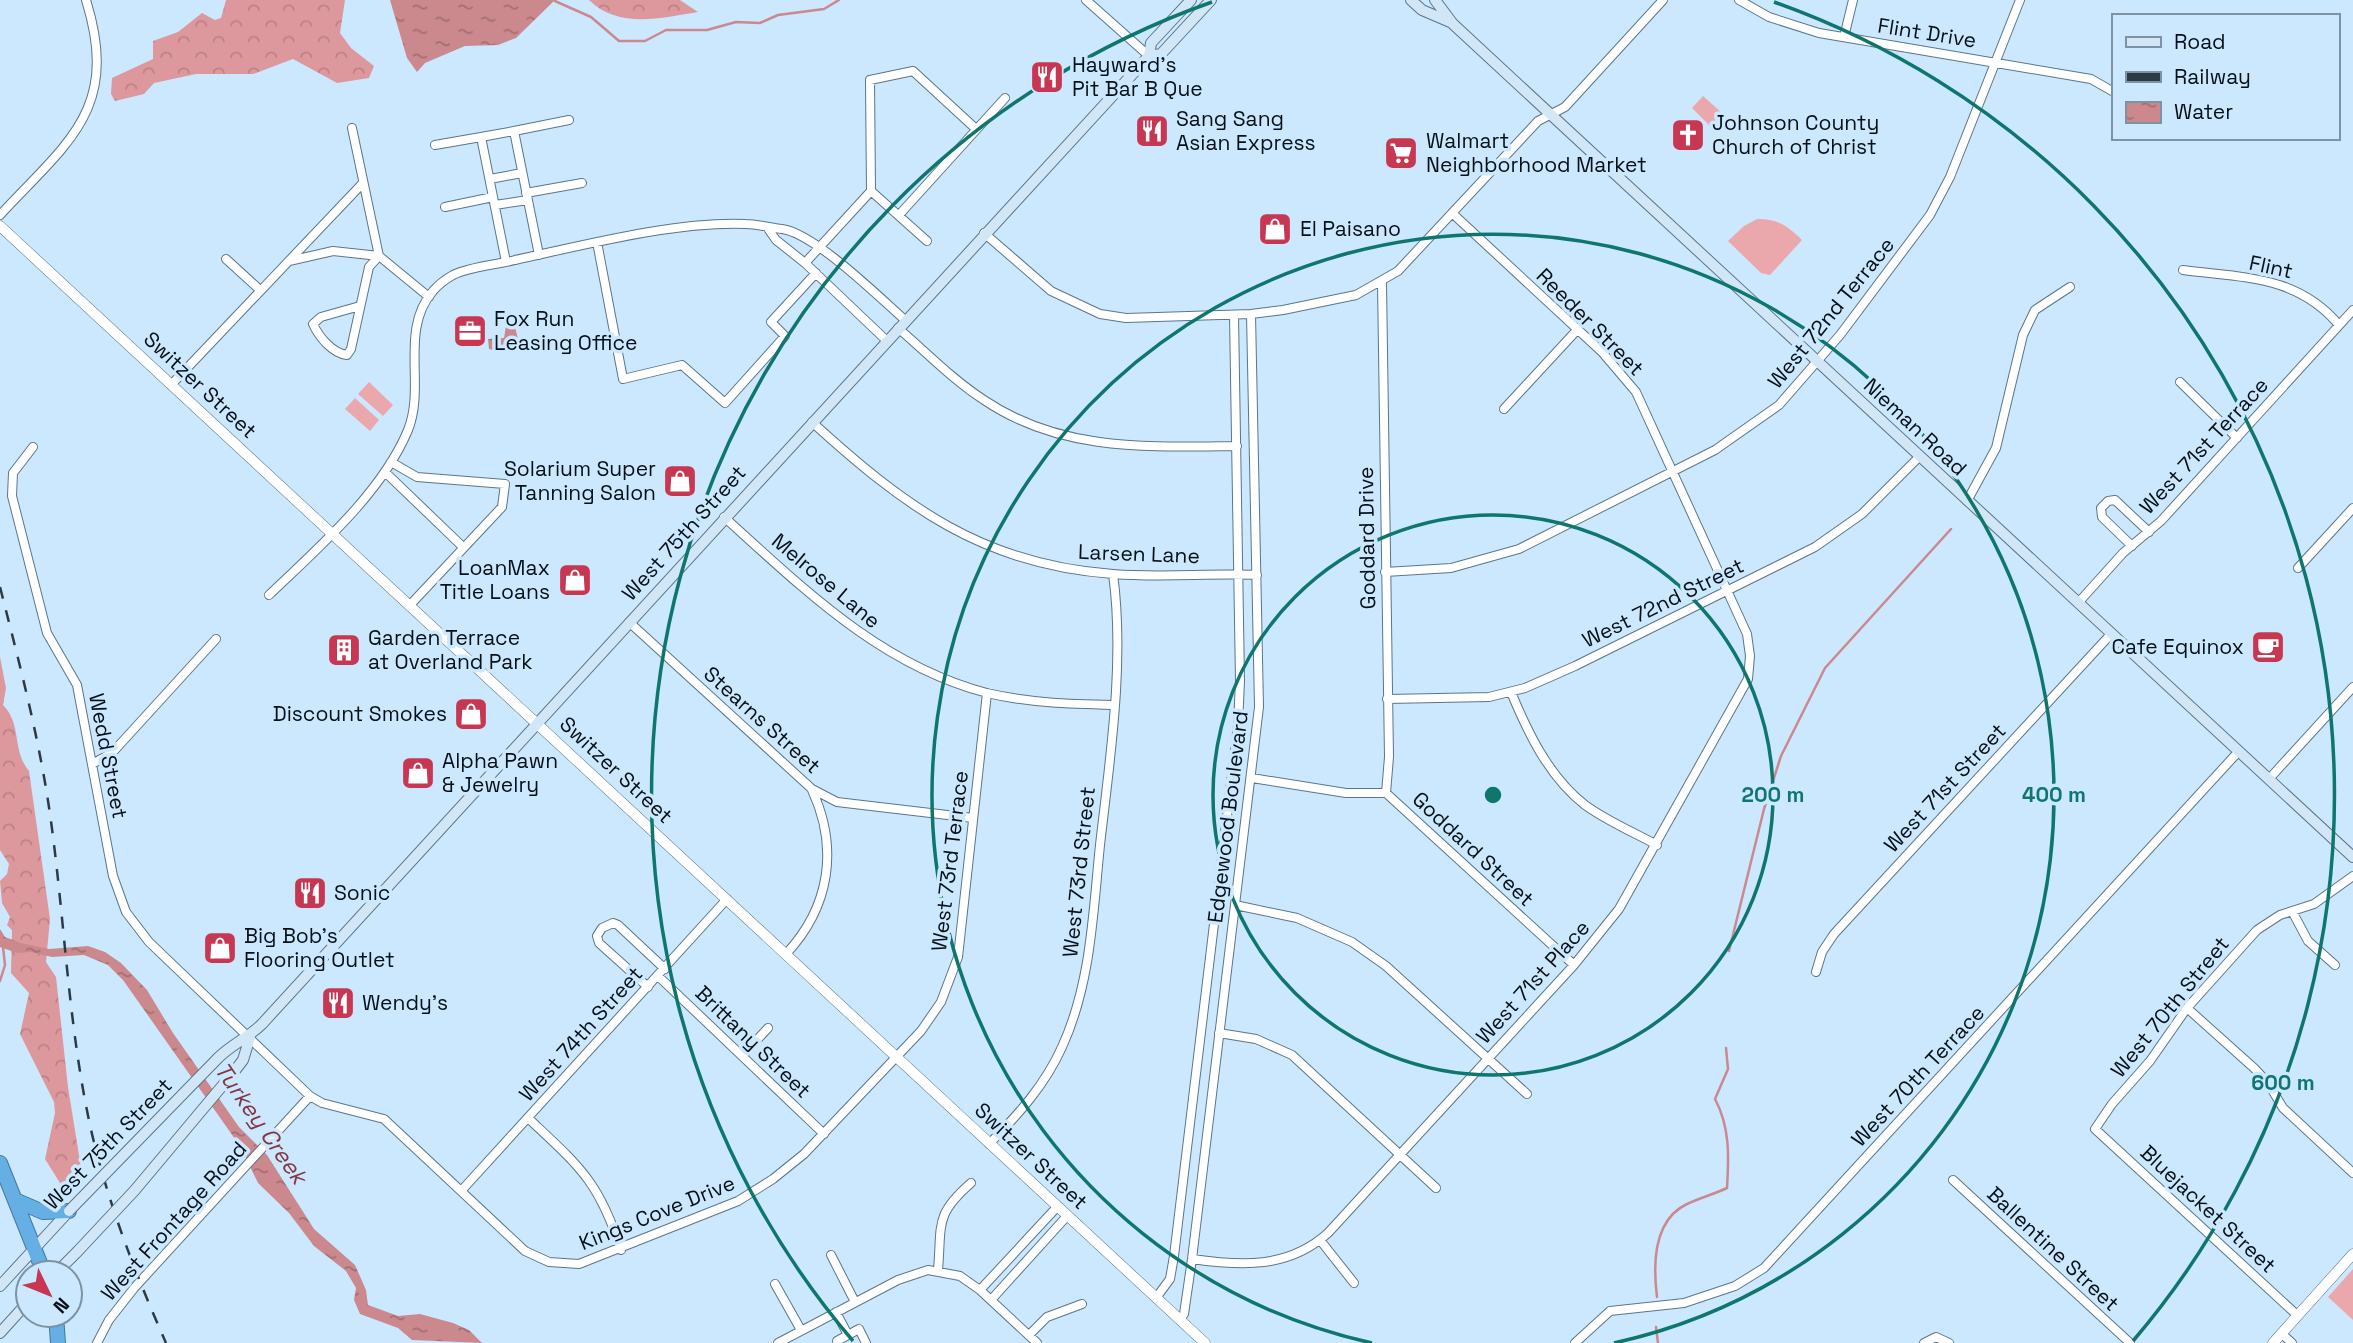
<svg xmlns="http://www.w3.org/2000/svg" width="2353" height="1343" viewBox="0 0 2353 1343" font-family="'Space Grotesk',sans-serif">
<defs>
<pattern id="forest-crowns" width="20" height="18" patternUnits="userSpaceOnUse" patternTransform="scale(1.75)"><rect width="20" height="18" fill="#dc989c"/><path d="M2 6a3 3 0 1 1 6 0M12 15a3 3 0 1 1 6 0" fill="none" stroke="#bb8286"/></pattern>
<pattern id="water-ripples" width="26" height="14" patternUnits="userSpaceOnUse" patternTransform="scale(1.75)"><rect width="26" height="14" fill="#cb888d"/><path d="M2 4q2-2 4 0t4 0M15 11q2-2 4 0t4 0" fill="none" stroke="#a36e72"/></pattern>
</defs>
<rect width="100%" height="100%" fill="#cce8ff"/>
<path fill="#eaa8ac" d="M1703,96L1722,113L1710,126L1692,108Z
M1757,219C1779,219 1787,226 1802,240L1770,275L1761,273L1728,241L1744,226Z
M369,382L393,405L383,416L358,394Z
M355,398L379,420L370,431L345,409Z
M2353,1269V1320L2328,1297Z"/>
<path fill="url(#forest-crowns)" d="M226,0H345L340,33L351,48L374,66L369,78L337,83L293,59L253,74H196L154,83L144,94L115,101L111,94L112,78L153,59V41L178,32L202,13L215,20L221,18Z
M589,0H680L698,12C661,18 618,29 589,0Z
M0,657L6,688L3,705C22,724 12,751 29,771L50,919L46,962L56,977L68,1087L83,1180L65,1191L45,1159L55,1113L54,1102L20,1034L29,993L11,973L12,930L7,925L10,917L2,903L0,881L7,874L9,864L0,850Z"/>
<path fill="url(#water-ripples)" d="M390,0H555L516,38L498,45L465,46L425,63L417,72L407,58Z
M506,326L515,327L518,339L506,343L503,352L489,349L488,339L504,338Z
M0,929L5,937L21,943L49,949L88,946L105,952L121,963L147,990L173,1033L239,1127L267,1155L314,1229L355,1265L366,1290L368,1305L398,1316L420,1314L453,1323L469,1330L482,1343L412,1340L398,1328L360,1314L354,1300L356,1288L346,1271L314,1246L289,1213L258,1183L240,1146L123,980L108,965L84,955L52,957L31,952L17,953L0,947Z"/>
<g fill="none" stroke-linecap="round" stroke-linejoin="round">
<path stroke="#cb888d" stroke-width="2.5" d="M555,1L591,17L619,41H645L666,30H707L736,22L760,23L778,15L824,9L839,0
M1729,951L1764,809L1781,756L1825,668L1951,529
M0,981L5,965L3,947
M1657,1297C1653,1265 1653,1220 1687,1204C1700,1198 1714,1194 1727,1188C1729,1156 1730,1127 1715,1099L1728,1069L1726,1048
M1656,1327L1658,1343"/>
<g stroke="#5c7589" stroke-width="10">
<path id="minor" d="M1086,0L1149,56
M1739,0L1769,17L1819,33L2091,79L2112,91
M1844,37L1853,0
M352,128L379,256
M514,131L569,120
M435,145L481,137
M490,179L522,173
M871,191L927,241
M526,193L582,183
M495,205L528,200
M445,207L493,197
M0,215C69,141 120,109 86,0
M899,215L1005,98
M769,230L776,240L805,263L886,340
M984,233L1051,291L1100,314L1126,318L1251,314L1283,310L1356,295L1398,271L1538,121L1565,107L1663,0
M597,242L623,379L682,365L725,403L785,336L771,322L816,273
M379,256L429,297
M226,259L260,290
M289,261L333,251L379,256
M506,262L481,137L514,131L539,255
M805,263L871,191L870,80L913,71L976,129
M2183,270C2243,278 2297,275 2339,325
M1382,283L1389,757L1386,793
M360,306L321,317L313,324C319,337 332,353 347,355L351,349L369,267L379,256
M898,328C926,352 953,380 984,400C1061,452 1148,447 1237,446
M2180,382L2237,438
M171,385L362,184
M1504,409L1577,330
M812,422C904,506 983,565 1113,574C1161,578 1209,573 1257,575
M33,447L13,473L12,496L47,633L77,685L113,876L126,912L149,942L310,1096L322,1103L384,1119L525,1251L549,1262L579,1264L738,1201L773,1179L804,1154L921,1031L941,1002L958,957L987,693
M391,462L417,477L505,484L502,507L410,605
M385,472L463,547
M1967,501L1996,448L2023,335L2035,310L2070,287
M724,517C804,589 880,665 987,693C1029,703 1071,704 1114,705
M2132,546L2102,517L2101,508L2108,501L2115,500L2149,532
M2298,568L2353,508
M1385,572L1451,568L1519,549L1715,450L1779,405L1840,335L1930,215L1950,177L2020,0
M269,595C317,549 382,493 408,430C426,386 399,330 433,291C438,285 446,279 453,275C471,266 496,265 515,260C584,245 676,221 746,224C757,224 771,228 782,229C814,233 879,297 905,320
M2078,603L2123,553L2161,521L2353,310
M629,622L812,789L837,802L973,818
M1511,692C1528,733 1549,777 1585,805C1607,821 1633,832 1657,845
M1387,699L1489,697L1525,688L1575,666L1815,547L1862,514L1919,457
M92,764L112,753L216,639
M1252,778L1346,793H1386L1574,965
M2269,779L2353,687
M1235,905L1297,918L1352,942L1386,966L1527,1094
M2292,911L2308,941L2335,965
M786,954C830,907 839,848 812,790
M1816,972L1822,952L1834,934L2111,634
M658,976L824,1134
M648,987L599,943L597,936L602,928L613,923L618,925L665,969
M2187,1008L2254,1068L2268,1083L2283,1108L2353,1173
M1219,1033L1256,1039L1292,1055L1436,1188
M742,1056L768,1028
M528,1118C579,1166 599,1181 621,1250
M989,1144C1018,1115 1045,1085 1062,1047C1091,984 1093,913 1100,845C1110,758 1125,661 1113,574
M1953,1180L2130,1343
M461,1191L727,899
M1320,1240L1354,1283
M831,1255L855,1302
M1192,1259C1241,1266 1288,1269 1328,1233L1574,965L1619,909L1748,679L1750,656L1747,634L1636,392L1602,352L1452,213
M938,1270C942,1225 934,1215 971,1183
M775,1284L801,1330
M980,1290L1057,1207
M1156,1298L1170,1279L1174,1256L1238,725L1240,681L1234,315
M991,1300L1067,1216
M836,1312L848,1335
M2297,1315L2095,1129L2112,1104L2150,1061L2187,1008L2257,930L2280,915L2314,904L2353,876
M1180,1319L1184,1314L1192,1259L1259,707L1251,314
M2282,1334L2292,1343
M1029,1335L1047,1317L1082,1304
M97,1343L109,1320L135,1287L310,1096
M778,1343L898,1280L928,1270L960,1276L980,1290L1037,1343
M838,1343L837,1341L859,1329L866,1343
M1575,1343L1610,1311L1684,1303L1735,1286L1764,1268L2239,751
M1924,1343L1936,1337L1949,1343"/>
</g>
<g stroke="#5c7589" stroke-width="11">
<path id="tertiary" d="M0,226L1205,1343
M2273,1343L2353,1254"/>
</g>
<g stroke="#5c7589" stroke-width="12">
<path id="secondary" d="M1411,0L1422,10L1450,22
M1435,0L1453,24L2353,857
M1149,56L1161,54L1211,0
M218,1058C232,1044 248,1038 262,1024L1149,56L1151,43L1191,0
M233,1073L243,1060L250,1037
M56,1273L77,1252
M0,1286L69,1211
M0,1333L28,1302"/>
</g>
<g stroke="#44779d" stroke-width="16">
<path id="motorway" d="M0,1163L44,1273
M15,1200L43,1212L69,1211
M56,1315L58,1343"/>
</g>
<use href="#minor" stroke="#fff" stroke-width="8"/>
<use href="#tertiary" stroke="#fff" stroke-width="10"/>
<use href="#secondary" stroke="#d1e7f7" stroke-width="10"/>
<use href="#motorway" stroke="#65afe5" stroke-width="14"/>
<path stroke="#2d3a44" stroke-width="2.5" stroke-dasharray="12 12" stroke-linecap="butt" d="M0,587C19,662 39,737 50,814C65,920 68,1029 92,1134C109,1206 136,1275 166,1343"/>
<g stroke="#5c7589" stroke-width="12" stroke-linecap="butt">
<path id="secondary-bridge" d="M69,1211L218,1058
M77,1252L135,1190L233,1073"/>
</g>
<use href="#secondary-bridge" stroke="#d1e7f7" stroke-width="10"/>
</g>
<g fill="none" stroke="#0f766e" stroke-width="3.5">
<circle cx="1493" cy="795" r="280"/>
<path d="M1372 1343A561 561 0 1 1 1614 1343"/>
<path d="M853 1341A841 841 0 0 1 1212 2M1774 2A841 841 0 0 1 2133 1341"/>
</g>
<defs>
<g id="restaurant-square" transform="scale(1.75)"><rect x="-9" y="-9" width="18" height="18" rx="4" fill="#c73751" stroke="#cce8ff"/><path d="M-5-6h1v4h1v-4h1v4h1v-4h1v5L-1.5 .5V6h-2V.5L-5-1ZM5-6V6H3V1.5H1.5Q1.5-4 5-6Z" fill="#fff"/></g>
<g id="church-square" transform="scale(1.75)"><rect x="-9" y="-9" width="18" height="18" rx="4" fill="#c73751" stroke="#cce8ff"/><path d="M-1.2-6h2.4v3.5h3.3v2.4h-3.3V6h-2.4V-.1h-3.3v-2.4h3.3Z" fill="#fff"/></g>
<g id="supermarket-square" transform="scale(1.75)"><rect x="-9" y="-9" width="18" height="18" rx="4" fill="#c73751" stroke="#cce8ff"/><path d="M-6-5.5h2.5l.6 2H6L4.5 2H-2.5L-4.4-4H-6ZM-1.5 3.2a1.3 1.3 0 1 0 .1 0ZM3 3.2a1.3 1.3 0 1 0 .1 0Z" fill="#fff"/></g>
<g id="shop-square" transform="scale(1.75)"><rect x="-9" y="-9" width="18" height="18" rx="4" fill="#c73751" stroke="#cce8ff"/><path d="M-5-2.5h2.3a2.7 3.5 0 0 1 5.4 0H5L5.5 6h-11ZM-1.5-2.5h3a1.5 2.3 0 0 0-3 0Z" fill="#fff"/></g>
<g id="office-square" transform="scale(1.75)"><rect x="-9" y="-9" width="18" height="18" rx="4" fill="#c73751" stroke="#cce8ff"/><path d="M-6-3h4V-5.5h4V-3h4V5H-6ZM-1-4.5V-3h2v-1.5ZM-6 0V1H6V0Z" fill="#fff"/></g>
<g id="cafe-square" transform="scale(1.75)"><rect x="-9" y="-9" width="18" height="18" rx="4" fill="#c73751" stroke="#cce8ff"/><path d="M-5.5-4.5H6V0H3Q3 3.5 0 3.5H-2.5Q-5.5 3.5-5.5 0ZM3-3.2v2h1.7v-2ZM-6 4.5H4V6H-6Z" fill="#fff"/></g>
<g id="building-square" transform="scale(1.75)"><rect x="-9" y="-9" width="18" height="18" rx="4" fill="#c73751" stroke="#cce8ff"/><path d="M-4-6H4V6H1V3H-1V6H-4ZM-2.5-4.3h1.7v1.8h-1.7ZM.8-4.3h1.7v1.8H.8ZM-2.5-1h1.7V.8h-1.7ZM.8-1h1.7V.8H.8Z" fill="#fff"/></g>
</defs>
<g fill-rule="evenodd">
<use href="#restaurant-square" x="1047" y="77"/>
<use href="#restaurant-square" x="1152" y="131"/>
<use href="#church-square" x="1688" y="135"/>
<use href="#supermarket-square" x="1401" y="153"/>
<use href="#shop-square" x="1275" y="229"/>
<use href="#office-square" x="470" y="331"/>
<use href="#shop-square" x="680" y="481"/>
<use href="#shop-square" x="575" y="580"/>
<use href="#cafe-square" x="2268" y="647"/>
<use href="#building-square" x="344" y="650"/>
<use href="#shop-square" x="471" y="714"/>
<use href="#shop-square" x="418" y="773"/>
<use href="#restaurant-square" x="310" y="893"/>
<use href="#shop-square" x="220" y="948"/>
<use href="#restaurant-square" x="338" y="1003"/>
</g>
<g text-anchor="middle" stroke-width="7" stroke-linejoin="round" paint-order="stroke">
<g font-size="21" fill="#061017" stroke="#cce8ff">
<text transform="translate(1927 33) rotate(9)" y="7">Flint Drive</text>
<text transform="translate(2271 267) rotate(12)" y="7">Flint</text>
<text transform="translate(1831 313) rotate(-51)" y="7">West 72nd Terrace</text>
<text transform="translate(1590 322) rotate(45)" y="7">Reeder Street</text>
<text transform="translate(200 385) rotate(43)" y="7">Switzer Street</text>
<text transform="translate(1915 427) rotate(43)" y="7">Nieman Road</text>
<text transform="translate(2204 446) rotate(-47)" y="7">West 71st Terrace</text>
<text transform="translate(684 533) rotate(-48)" y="7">West 75th Street</text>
<text transform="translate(1367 538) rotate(-91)" y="7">Goddard Drive</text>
<text transform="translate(1139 554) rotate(2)" y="7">Larsen Lane</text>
<text transform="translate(826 581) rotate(40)" y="7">Melrose Lane</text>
<text transform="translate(1663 603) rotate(-26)" y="7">West 72nd Street</text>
<text transform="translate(762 720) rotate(42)" y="7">Stearns Street</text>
<text transform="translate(108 756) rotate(79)" y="7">Wedd Street</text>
<text transform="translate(616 770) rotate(43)" y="7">Switzer Street</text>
<text transform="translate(1945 788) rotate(-47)" y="7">West 71st Street</text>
<text transform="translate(1228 817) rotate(-83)" y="7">Edgewood Boulevard</text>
<text transform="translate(1473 849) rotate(43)" y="7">Goddard Street</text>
<text transform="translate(950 861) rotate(-83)" y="7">West 73rd Terrace</text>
<text transform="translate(1079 872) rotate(-84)" y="7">West 73rd Street</text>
<text transform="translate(1533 982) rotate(-48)" y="7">West 71st Place</text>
<text transform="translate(2170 1007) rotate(-51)" y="7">West 70th Street</text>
<text transform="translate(581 1034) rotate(-48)" y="7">West 74th Street</text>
<text transform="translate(753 1042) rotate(44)" y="7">Brittany Street</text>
<text transform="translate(1918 1076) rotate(-47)" y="7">West 70th Terrace</text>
<text transform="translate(108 1144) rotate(-46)" y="7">West 75th Street</text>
<text transform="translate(1031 1156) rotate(43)" y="7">Switzer Street</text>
<text transform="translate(2208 1209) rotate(43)" y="7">Bluejacket Street</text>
<text transform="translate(657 1213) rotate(-22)" y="7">Kings Cove Drive</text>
<text transform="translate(174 1221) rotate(-48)" y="7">West Frontage Road</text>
<text transform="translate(2053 1249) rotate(43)" y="7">Ballentine Street</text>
</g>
<g font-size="21" fill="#061017" stroke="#cce8ff" text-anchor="start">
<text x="1072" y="72">Hayward's<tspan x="1072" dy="24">Pit Bar B Que</tspan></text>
<text x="1176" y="126">Sang Sang<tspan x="1176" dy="24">Asian Express</tspan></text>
<text x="1712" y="130">Johnson County<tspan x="1712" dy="24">Church of Christ</tspan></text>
<text x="1426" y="148">Walmart<tspan x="1426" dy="24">Neighborhood Market</tspan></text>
<text x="1300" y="236">El Paisano</text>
<text x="494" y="326">Fox Run<tspan x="494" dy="24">Leasing Office</tspan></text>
<text x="656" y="476" text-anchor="end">Solarium Super<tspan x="656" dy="24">Tanning Salon</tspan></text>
<text x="550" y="575" text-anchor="end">LoanMax<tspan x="550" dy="24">Title Loans</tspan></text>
<text x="368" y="645">Garden Terrace<tspan x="368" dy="24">at Overland Park</tspan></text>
<text x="2244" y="654" text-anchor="end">Cafe Equinox</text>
<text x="447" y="721" text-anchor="end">Discount Smokes</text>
<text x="442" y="768">Alpha Pawn<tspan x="442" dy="24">&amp; Jewelry</tspan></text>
<text x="334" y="900">Sonic</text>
<text x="244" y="943">Big Bob's<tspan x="244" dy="24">Flooring Outlet</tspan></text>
<text x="362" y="1010">Wendy's</text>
</g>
<g font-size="23" font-style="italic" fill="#86353f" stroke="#cce8ff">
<text transform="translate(261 1123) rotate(55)" y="8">Turkey Creek</text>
</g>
</g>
<circle cx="1493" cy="795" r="10" fill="#0f766e" stroke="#cce8ff" stroke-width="3.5"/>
<g font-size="21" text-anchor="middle" font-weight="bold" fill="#0f766e" stroke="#cce8ff" stroke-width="7" stroke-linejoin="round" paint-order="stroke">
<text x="1773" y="802">200 m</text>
<text x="2054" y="802">400 m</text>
<text x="2283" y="1090">600 m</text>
</g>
<rect x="2112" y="14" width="228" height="126" fill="#cce8ff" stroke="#7d92a2" stroke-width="2"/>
<rect x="2126" y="37" width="35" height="10" fill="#d1e7f7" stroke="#7d92a2" stroke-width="2"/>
<text x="2174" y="49" font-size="21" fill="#061017">Road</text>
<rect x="2126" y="72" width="35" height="10" fill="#2d3a44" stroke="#7d92a2" stroke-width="2"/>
<text x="2174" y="84" font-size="21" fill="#061017">Railway</text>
<rect x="2126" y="102" width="35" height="21" fill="url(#water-ripples)" stroke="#7d92a2" stroke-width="2"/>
<text x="2174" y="119" font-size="21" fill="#061017">Water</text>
<g transform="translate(49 1294) rotate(133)"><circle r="33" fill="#cce8ff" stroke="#7d92a2" stroke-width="2"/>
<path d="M0-5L12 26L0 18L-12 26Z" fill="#c73751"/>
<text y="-10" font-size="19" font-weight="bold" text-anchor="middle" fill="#061017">N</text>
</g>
</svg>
